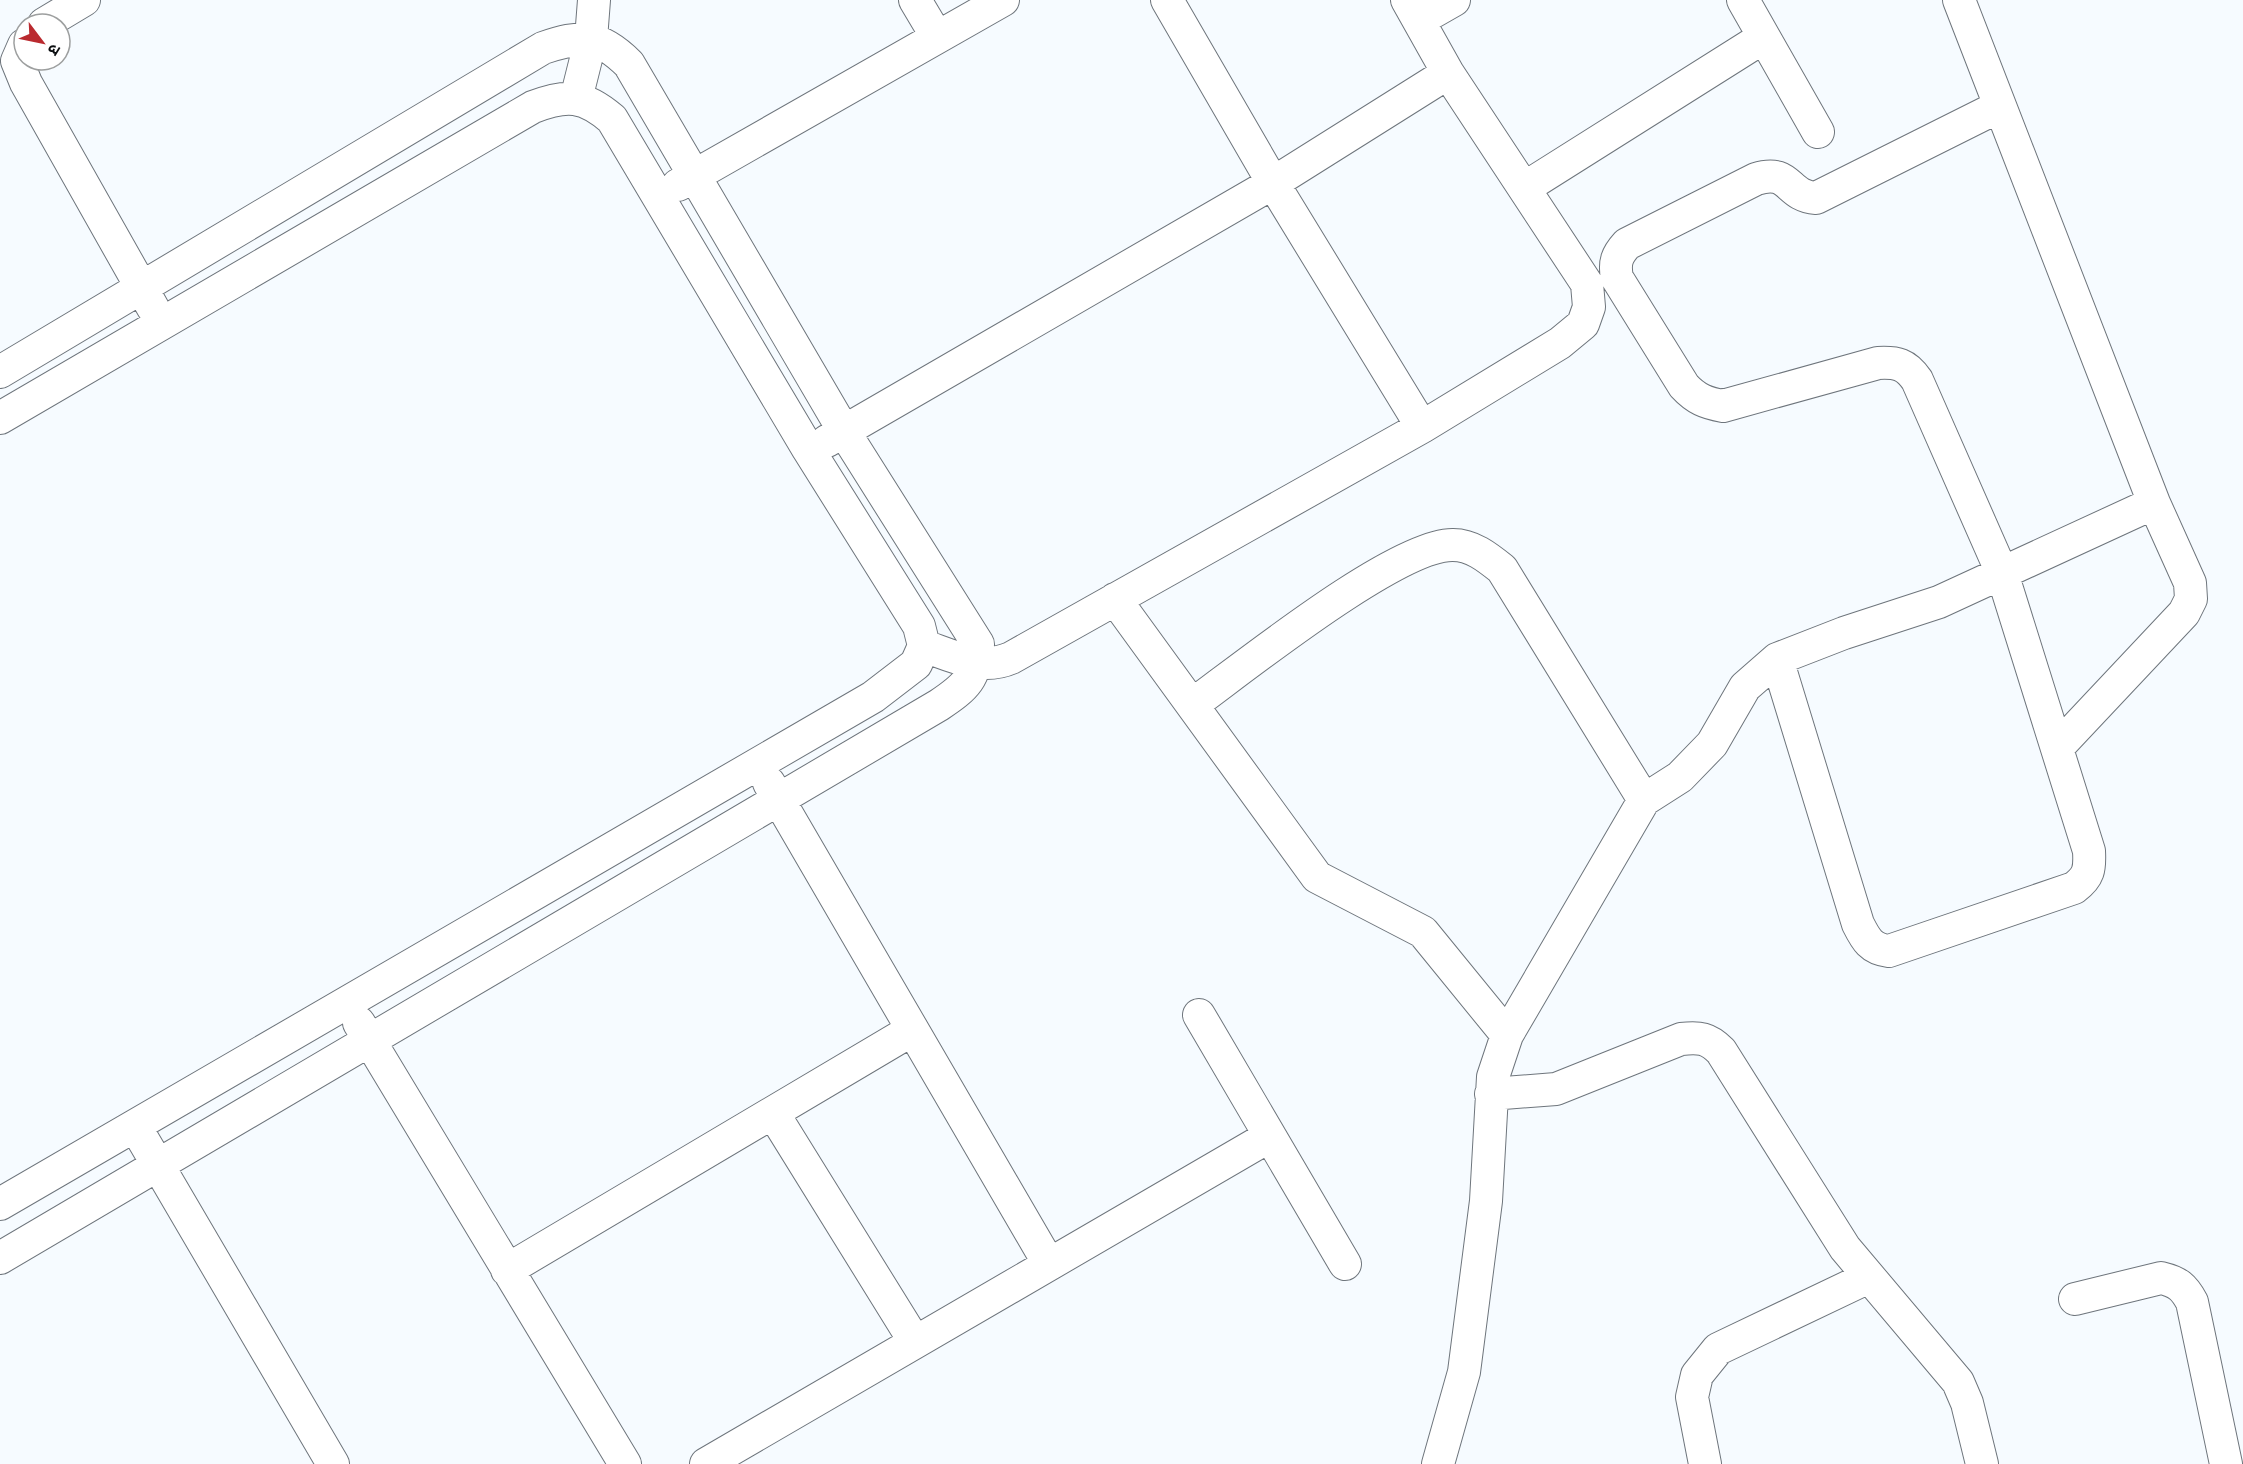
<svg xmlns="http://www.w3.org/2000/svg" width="2243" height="1464" viewBox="0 0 2243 1464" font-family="'Golos Text','Noto Sans Devanagari',sans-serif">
<rect width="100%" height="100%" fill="#f6fbff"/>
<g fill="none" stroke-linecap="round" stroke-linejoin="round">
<g stroke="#6e757c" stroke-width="34">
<path id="street" d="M915,0L937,37
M1167,0L1273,183L1422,427
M1743,0L1818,132
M1419,20L1454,0
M44,24L84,0
M24,45L17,61L26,83L153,308
M576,99L591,39L594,0
M678,185L1003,0
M1526,187L1764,37
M0,372L543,48C581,35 599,34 629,64L845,433L978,644C976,678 966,687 939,705L0,1258
M0,418L533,107C567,94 584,95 612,119L808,449L919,626L924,646L916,664L873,697L0,1204
M827,441L1273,183L1448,73
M1115,599L1317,877L1423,932L1507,1035
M924,646C953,656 981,671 1011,658L1422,427L1560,343L1583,324L1589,307L1587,284L1448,73L1407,0
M1777,659L1858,924C1866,940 1871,949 1889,951L2074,888C2089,877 2090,869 2089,851L2002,573L1917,380C1906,364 1897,362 1878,363L1723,406C1706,403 1696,399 1684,386L1617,278C1614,262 1617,255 1627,244L1756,179C1791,168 1786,196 1816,198L2000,106
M1192,705C1243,668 1397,544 1453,545C1472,545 1487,557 1502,569L1644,800
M2057,748L2184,613L2191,599L2190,583L2154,503
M769,783L1049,1264
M1199,1015L1345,1264
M359,1023L625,1464
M1491,1094L1556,1089L1681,1039C1700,1037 1708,1038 1721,1051L1845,1248L1958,1382L1967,1403L1982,1464
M773,1113L915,1342
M135,1126L333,1464
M507,1270L912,1030
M2075,1299L2161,1278C2178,1282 2184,1287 2192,1302L2226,1464
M706,1464L1270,1136
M1438,1464L1464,1372L1486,1201L1493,1077L1507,1035L1644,800L1680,777L1712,744L1745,687L1777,659L1844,633L1939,602L2154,503L1959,0
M1705,1464L1692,1397L1697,1375L1718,1349L1869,1277"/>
</g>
<use href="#street" stroke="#fff" stroke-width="32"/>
</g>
<g transform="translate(42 42) rotate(122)"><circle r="28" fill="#ffffff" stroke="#9d9f9f" stroke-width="1.5"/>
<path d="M0-4.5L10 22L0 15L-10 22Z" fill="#ba2a2f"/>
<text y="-9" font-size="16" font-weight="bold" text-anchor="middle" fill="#0b0e10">उ</text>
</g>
</svg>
